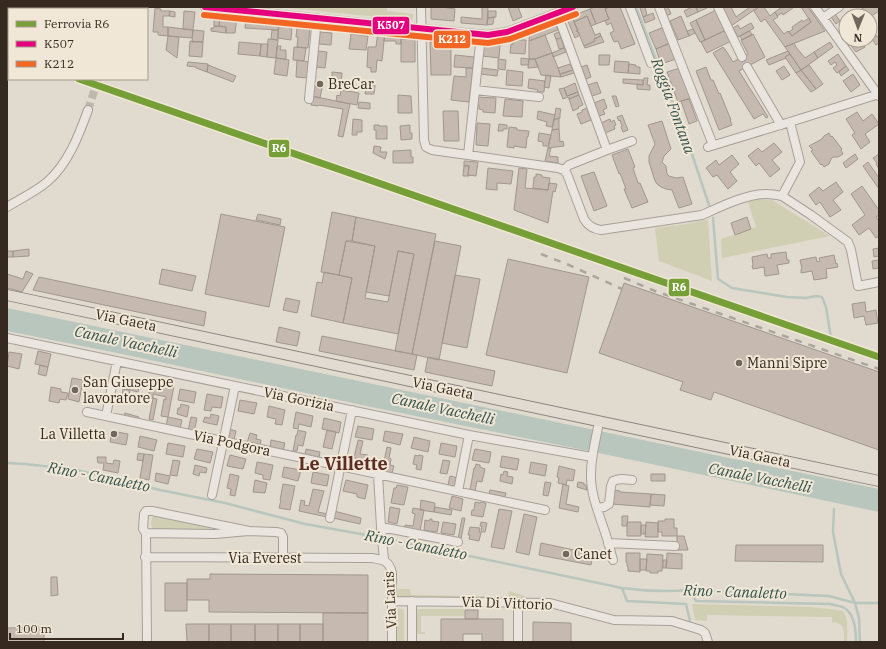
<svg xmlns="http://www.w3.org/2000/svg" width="886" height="649" viewBox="0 0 886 649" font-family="'IBM Plex Serif',serif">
<rect width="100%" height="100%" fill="#e1dacf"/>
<path fill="#d1cfb3" d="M278,7H387V11L413,14V19L412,20H409Z
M759,199L772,200L830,236L722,258L721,239L756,227L748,202Z
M708,219L712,281L659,261L655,228L687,224Z
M154,515L211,527V529L210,530H153C150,526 151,519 154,515Z
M396,589H410L411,595L470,596V598L396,597Z
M509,591L525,596L523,598H472V596H508Z
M692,604L808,607L831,609L843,611C849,619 847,632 847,642H844C844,631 845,623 832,622V617L707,615V621L695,620Z
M396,608L403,609L404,611V642H396Z
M418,609H464V616H421V632H425V634H417V611Z"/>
<path fill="#b9c6bd" d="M7,308L879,489V512L594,452L376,408L122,354L7,331Z"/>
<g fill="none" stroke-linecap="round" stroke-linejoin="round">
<path stroke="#b9c6bd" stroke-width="2.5" d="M636,7L692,154L709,205
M713,218L718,279L732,288L787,297L806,298L816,296L822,297L826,307L831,338
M7,463L25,464L43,466L64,467L160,490L225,503L305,524L389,539L622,588C644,591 667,592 690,590L829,596L855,603H879
M834,509L833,532L841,574L855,603L859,618L860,642
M622,588L627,601L686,604L690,621
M690,591L696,601L830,604C834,605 839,606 843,607C855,614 856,630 856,642"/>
</g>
<path fill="#c5b9b0" stroke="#a1978e" d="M431,7H442L455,9L454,21L431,19Z
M482,7H488L487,25L461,23V17L482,19Z
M508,7H518L522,17L513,21Z
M595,7H609L605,9L609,19L596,24L590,9Z
M609,7H620L635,44L621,49L618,41L614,42L610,33L614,31L611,23L607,25L605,21L609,19L605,9Z
M642,7H645L647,15L643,17L640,8Z
M661,7H668L671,14L665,16Z
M692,7H696L698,12L687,17L684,11Z
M696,7H706L707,8L698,12Z
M726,7H731L736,17L750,7H756L757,8L731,26L721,9Z
M759,7H764L770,16L775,12L778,17L773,20L784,34L788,31L792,36L811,22L801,7H808L825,31L785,47L765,19L761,22L754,11Z
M782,7H793V8L783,15L782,13L777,16L775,12Z
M865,7H879V11L870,17L851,16Z
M155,8L161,9V11H170L169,16H163V27H168V36L158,35V32H153Z
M590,9L596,24L591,26L587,16L574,22L572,16Z
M716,10L726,30L705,40L696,20Z
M170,11L175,12V17L169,16Z
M184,11L195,12L193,30L183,29Z
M488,11H496V17L488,18Z
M653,13L655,19L645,23L643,17Z
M210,14L220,15L219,26H214V20L209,19Z
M835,14L840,21L836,24L831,17Z
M220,15L237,16L235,33H226V27L219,26Z
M572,16L578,31H576L578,32L580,35L575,38L567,19Z
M587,16L595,35L600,33L601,36L594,39L595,41L584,46L574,22Z
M681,16L689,36L678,40L670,21Z
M494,17L493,24L487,25L488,18Z
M246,18H252V19L279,21L278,30L245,28Z
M809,18L811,22L792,36L789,32L793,29L792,27L802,20L803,22Z
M696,20L705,40L700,42L690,23Z
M554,21L558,30L529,41L530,30Z
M751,23L754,28L738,37L733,28L738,25L740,29Z
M279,25L292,26L291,40L278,38Z
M214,26L226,27V33L211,31V28H214Z
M168,27L193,30L192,38L168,36Z
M297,27L310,28L308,48L297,47L298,37H296Z
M664,27L670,43L656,49L649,33Z
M693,29L695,33L689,36L687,31Z
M193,30L204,31L203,42H192Z
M272,30H278V40L271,39Z
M726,30L731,41L707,53L701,42Z
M7,31L9,32V46L7,45Z
M378,31H385L382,61L377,60L376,72H371V68L367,67L368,47H376Z
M385,31L415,34V39H401V44H396V41H384Z
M750,31L752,35L742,40L740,36Z
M873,31L879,39V43L876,45L870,36V33Z
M320,32L332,33L331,45L319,44Z
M559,32L561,38L556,39L554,34Z
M351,34L368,36L366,50L349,49Z
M753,34L765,57L739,71L768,117L766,118L763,114L754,119L713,53L723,47L724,49H725L733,62L748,54L741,40Z
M545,35L552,53L535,59H529V41Z
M168,36L179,37L177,58L166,50Z
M601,36L604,42L585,48L584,46L595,41L594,39Z
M561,38L564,48L559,49L556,39Z
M268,39L278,40L276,58L267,57Z
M401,39H415V62H401Z
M514,40H526L525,54L510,53L511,44H513Z
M851,40H860L865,47L856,52L848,42Z
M190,41L203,42L202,57L189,56Z
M239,42L261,44L260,56L238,54Z
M430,42H451V75H431Z
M830,42L833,47L818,58L814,52Z
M483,43L500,45L499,58L482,56Z
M670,43L676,59L661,64L656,49Z
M794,43L796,47L805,58L814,52L818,58L801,70L785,47Z
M261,44H268L267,57L260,56Z
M277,46H281L280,50H286V59L276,58Z
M294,47L306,48L304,61L293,60Z
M564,48L566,52L553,57L552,53Z
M318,51L327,52L325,68L316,67Z
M788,51L790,54L785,57L786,58L769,65L766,60Z
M552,53L558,68L561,77L541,75L535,59Z
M790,54L801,70L796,73L785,57Z
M838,54L846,66L837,73L833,68L837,65L835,62L831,65L828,61Z
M455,55L474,57L473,68L454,67Z
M599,55H610L609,65H599Z
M276,58L289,60L287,76L274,74Z
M521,58L529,59L528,65H521Z
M498,59L506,60L505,70L498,69Z
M529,59H535L538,67L528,68Z
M297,60L310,62L308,78L296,77Z
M615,61L629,62L628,73L614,72Z
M188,62L208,64L207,72L196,68V67L187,66Z
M570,64L573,70L560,74L558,68Z
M629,64L636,65V67H640V74L628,73Z
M208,65L236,76L233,82L207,72Z
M587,65L591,77L586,79L581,67Z
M809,65L823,84L816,89L801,70Z
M784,66L790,75L782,80L776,71Z
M846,66L849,70L841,76L839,72Z
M706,67L711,80H713L719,94L720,93L731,120H730L732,125L719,130L696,71Z
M466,68H473L469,102L451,100L454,76L466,77Z
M481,68L498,70L497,76L480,74Z
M680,68L691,98L678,102L667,72Z
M507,70L523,72L522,86L506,85Z
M573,70L574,73L561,77L560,74Z
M801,70L816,89L811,92L796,73Z
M332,72L342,73L341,82L332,81Z
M853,74L860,85L851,92L843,81Z
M546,75L551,76L549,88L544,87Z
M644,78H648L647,85H650V90L637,89V84L643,85Z
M529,79L545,81L544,92H537L538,90L528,88Z
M623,79L643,80V85L623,83Z
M597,82L601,93L592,96L588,85Z
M575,83L578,92L567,96L564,88Z
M366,84L375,85L374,94H365Z
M314,86L322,88L320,98L312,96Z
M564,88L567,96L578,92L579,95L569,99L568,97L563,99L559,89Z
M341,90L359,93L357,105L336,101L337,95L340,96Z
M398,95L411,96L412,113H398Z
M579,95L583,105L578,107L579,108L573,111L569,99Z
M312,96L350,104L343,137L338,136L343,109L319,105L318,106L311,105Z
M612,96H616L619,106L616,107Z
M477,97L496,98L495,113L483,112V110L479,109V105H477Z
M505,99L523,101L522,117L503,116Z
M604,99L607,108L603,110L605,114L599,116L594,103Z
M689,99L697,121L689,124L681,101Z
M359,102L370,103V109L358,108Z
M556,108L561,109L560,114V118L554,120Z
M587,108L591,120L581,124L577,114L582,112V110Z
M443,111H458L459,141H444Z
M538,111L555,115L552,127L546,126L547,122L537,119Z
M857,112L863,121L872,114L879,124L865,134L870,142L861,149L852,135L855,133L846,119Z
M622,115L628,130L623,132L621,127L622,126L620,120L619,121L617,117Z
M559,118V129L552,130L554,120Z
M353,119L362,120V132H357V135H352Z
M610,119L611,122L614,120L616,125L614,126L615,129L605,133L601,123Z
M662,121L671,149L664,156L662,162L666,166L667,174L669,176L676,178L683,177L692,204L679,208L672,190L666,189L661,187L657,184L655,181L649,162V156L655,144L648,125Z
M477,123L490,124L488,146L476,145Z
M499,124L507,125V129H503V131H498Z
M374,125H379V126H387V139H376V130H374Z
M410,125V133H412V139L401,140L400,126Z
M509,127L517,128V130L529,131L528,137H527L526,148L514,146V148L507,147Z
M559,129L560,142L563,141L564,146L548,148L552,130Z
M539,133L551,135L548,146H543V142L538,141Z
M829,133L831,137L832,136L842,149L841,150L843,154L838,157H833L831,159L829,164L824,167L822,164L821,165L811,151L813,150L809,146L822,139L824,136Z
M774,143L782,152L772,160L780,169L770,177L759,163L756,166L748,156L758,148L762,152Z
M374,146L381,147L380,152H387L385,159L373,153Z
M548,148H551L549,156L558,157V163L545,161Z
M628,149L635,167L633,168L638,183H640L648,202L632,208L624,189H626L620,173L619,174L612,155Z
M411,150V157H413V163H393V151Z
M855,154L858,159L846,168L843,163Z
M879,154V169L876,164L877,163L873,158Z
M732,155L739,164L730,172L737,181L728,189L717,175L713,177L706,168L716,160L719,165Z
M464,161L478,162L476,176L468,175L469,166H464Z
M868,162L879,178V189L863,166Z
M464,166H469L468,175H469V176H463Z
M488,168L513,171L511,184L497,183V190L486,189Z
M519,168L527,169L525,188L548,190L549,183L557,184L555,192L553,191L548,223L514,210Z
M594,172L607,206L594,211L581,176Z
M536,174L542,175V177L550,178L548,190L533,188L534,177H536Z
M836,182L843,192L833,200L841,210L830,217L820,202L816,205L809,195L819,187L823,191Z
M862,186L879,210V215L876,217L879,221V236L876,238L869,228L859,235L852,225L865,215L851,194Z
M332,212L356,217L352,241H346L339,275L321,272Z
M221,214L285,227L269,307L205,294Z
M258,214L281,219L280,225L256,220Z
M356,217L436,234L412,354L395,351L414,254L398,251L389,296L366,292L375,246L352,241Z
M747,217L751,229L735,235L731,223Z
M346,241L375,246L365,298L388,302L398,251L414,254L398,334L343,323L352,278L339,275Z
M435,241L461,246L439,360L412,354Z
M879,248V256L874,257L873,249Z
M29,249V256L13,257V251Z
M7,251H13V257H7Z
M786,252L787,260H789V263L777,265L779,274L765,276L764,267L753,269L752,266L753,265L752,257L767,254L768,258H771V254Z
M834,255L836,264L837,263L838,267L826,269L827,278L814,280L812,271L801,273V269H802L800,260L816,257L817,262L820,261L819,258Z
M508,259L589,277L567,373L486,355Z
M879,260V268L873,269L872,261Z
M162,269L196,276L192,291L159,284Z
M26,271L33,274L22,292L7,288V274L23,279Z
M324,272L352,278L343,323L311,316L317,282L322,283Z
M455,275L480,279L467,348L442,343Z
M39,277L206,312L204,326L33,290Z
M624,283L879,372V450L714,392L711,400L680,390L683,382L599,353Z
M286,298L300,301L297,313L283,310Z
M865,302L866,312L876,310L878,323L866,325L864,316L854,318L852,304Z
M279,327L300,332L297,346L276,342Z
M322,336L417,355L414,370L319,351Z
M38,351L51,354L48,367L35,364Z
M9,352L22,354L19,369L7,366Z
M428,357L495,371L492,386L425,372Z
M40,365L48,367L46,376L38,374Z
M124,377L140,381L138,392L122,388Z
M72,378L83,380L79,402L68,399Z
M151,382L174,386L168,417L161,416L164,399L166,400V397L153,394V398L148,397Z
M51,387L61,389V392L68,393L66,400L60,399L59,403L49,401Z
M123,389L130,390L127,403L121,402Z
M180,389L196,392L194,403L178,400Z
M207,394L223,397L221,408L212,407L211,411L204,410Z
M153,398L157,399L153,420L149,419Z
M240,400L257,403L254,414L238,411Z
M181,404L189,406L187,417L177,414L178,408H180Z
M269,406L285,410L282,425L275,424L276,419L267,417Z
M296,412L313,416L311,427L299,424L298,429L293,428Z
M125,413L139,417L138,420L124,417Z
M211,414L219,416L217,425L203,422L205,417L210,418Z
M168,417L182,420L180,429L166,426Z
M191,417L197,418L194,432L188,431Z
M324,418L341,422L339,433L322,429Z
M358,426L374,429L372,440L355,437Z
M229,429L236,431L234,440L227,439Z
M298,430L306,432L303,446L298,445L297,451H293L296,435H297Z
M327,430L336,432L332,449L323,447Z
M112,431L128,434L126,445L110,442Z
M385,431L403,434L400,445L383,441Z
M250,433L257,435L256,439L261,440L260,446L247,443Z
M140,436L157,440L154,451L138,447Z
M414,437L430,441L428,452L411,448Z
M271,440L285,443L283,451L270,448Z
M358,440L363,441L360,454L368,455L365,468L358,466L359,459L354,458Z
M168,443L185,446L183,457L166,454Z
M441,443L457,446L455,457L439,454Z
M387,447L391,448L389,458L391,459L390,465L394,466L392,473L386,472L387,467L383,466Z
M197,449L213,452L210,463L194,459Z
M306,449L320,452L319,458L305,455Z
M475,449L491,452L489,463L472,460Z
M138,453L144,454L143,461L137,460Z
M144,454L153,455L149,480L140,478Z
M230,455L246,459L243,469L227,466Z
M415,455L418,456L419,455L423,456L421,470L416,469L417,465L413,464Z
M502,456L519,459L517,470L500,467Z
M97,457H106V463L113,464L114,460L120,461L118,473L103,470L104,463H98Z
M173,460L180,461L177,476L170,475Z
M443,460L450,461L447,474L440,473Z
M257,462L273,465L270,480L263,479V475L255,473Z
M531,462L547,465L545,476L529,473Z
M476,464L480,465V467L485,469L482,482L477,481L475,491L470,490L474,468H475Z
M195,465L207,468L206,473L200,472L199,476L193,474Z
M559,466L575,470L573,481L567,480L566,485L558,483L559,478L557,477Z
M284,467L301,470L298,481L282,477Z
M504,471L508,472L507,476L513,477L512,484L500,481L501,474L503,475Z
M313,472L329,475L327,486L311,483Z
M156,473L170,476L168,484L155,481Z
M230,474L239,476L235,496L230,495L231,489L227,488Z
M651,474H665V481H651Z
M450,476L458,478L456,487L448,485Z
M255,480L267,483L265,493L253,492Z
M346,480L368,485L365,499L357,497V494L343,491Z
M545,482L551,483L548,496L543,495Z
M578,482L584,483V485H586L587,490L577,487Z
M283,484L295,486L290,510L279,508L281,500H280Z
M563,484L569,486L566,504L579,507L578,512L559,508Z
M397,485L408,487L404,505L391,503L394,488H396Z
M313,489L324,491L318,512L328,514L327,517L299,511L301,500L305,501L304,505L309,506Z
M490,490L506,493L505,497L489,494Z
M613,490L620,491V492L651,494L650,507L612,504Z
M651,494L665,495L664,506L650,505Z
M452,496L463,499L461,511L449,508Z
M421,500L435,503L434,512L420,510Z
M475,502L480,503V502L486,503L483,517L471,515L472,510H474Z
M390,507L400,509L397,524L388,522Z
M435,507L452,510L451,515L434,512Z
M413,508L424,510L420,531L404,529L405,525L413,526L415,514L412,513Z
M499,509L512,511L504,549L491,547Z
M334,511L361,518L360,524L333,518Z
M524,514L537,517L529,555L516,552Z
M622,516H628L627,526H622Z
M462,518H465L461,539H458Z
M430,519H432V521L439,522L437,532L424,530L425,520L429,521Z
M665,519H674V528H677V536H662V532H658V521H665Z
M443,522L456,524L454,535L441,533Z
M481,522L487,523L485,532H481L482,526H480Z
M627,522H641V536H627Z
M646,522L658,523V537H645Z
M641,525H646L645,534H641Z
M470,527L480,528L479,532L481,533L479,541L469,539L470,535H468Z
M677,536H684L688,550H677Z
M541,543L593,554L591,565L539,555Z
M736,545H823V562L735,561Z
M626,553H640V572L628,571V567L627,566V562H626Z
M667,553L682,554V569L666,568Z
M647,554L663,555L662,571H658V573H650V571H646Z
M640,559H647L646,570H640Z
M663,560H667L666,568H663Z
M210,574L368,575V613L209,612V600H187V579H210Z
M51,577H57L58,595L51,596Z
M165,583H187V611H165Z
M465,610H478V619H465Z
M323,613H368V642H323Z
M441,619H503V642H482V634H463V642H441Z
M533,622L571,623V642H533Z
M186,624H209V642H187Z
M209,624H231V642H209Z
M231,624H255V642H231Z
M255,624H278V642H255Z
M278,624H300V642H278Z
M300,624H323V642H300Z
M44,627V642H7V628Z"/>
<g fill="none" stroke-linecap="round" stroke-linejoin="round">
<path stroke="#bfb7ac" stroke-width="8" stroke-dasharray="8 4" stroke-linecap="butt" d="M88,110L98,79"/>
<g stroke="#a7a098" stroke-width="10">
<path id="minor" d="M107,7L114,9
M205,7L421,29L488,35L507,32L573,7
M421,7L424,140L426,147L432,150L468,155L558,168L564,170
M630,7L651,63
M659,7L713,145
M718,7L742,57
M815,7L879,96
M123,9L128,7
M557,13L607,150L569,165L564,170
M823,18L839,7
M747,67L781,125
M475,90L539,97
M309,99L317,18
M790,122L800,162L782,196L811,215L848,242L851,250L858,286L879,282
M708,147L790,122L879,94
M607,150L632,141
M468,155L481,35
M564,170L567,174L584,219C588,226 593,229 601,230L702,215C720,207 746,194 766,194C771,194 777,195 782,196
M7,207C20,199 35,192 47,182C68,164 79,135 88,110
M7,338L469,435L592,457
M87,412L545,510
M106,416L117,361
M599,422C596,439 591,456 591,473C590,497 602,520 608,542C610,548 611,554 613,560
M378,474L381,527L458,542
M458,491L469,435
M212,495L235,386
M597,508L604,507L609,504L611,486L613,481C619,478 625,479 632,480
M330,518L352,410
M381,527L384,560
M146,533L215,534L249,531L276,532L281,533L283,537V558
M608,543L675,546
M145,557L372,558C383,560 389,560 392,573V642
M392,601L550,603L614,620L672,621L701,630L705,633L708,642
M147,642L146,533L143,529L144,514L146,511H152L249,531
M412,642V601
M518,642V602"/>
</g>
<g stroke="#8c857e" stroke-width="12">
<path id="major" d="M7,295L879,481"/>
</g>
<use href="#minor" stroke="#eae6df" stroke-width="8"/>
<use href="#major" stroke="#e1dbd2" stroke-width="10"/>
<path stroke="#aaa59f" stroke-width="2.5" stroke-dasharray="7 7" stroke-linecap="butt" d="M541,254L569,265L622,289
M624,278L655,291L879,369"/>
<g stroke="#f1e7d6" stroke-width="9">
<path id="bus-1" d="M205,7L488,35L507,32L573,7"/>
</g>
<g stroke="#f1e7d6" stroke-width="9">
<path id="bus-2" d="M204,15L488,43L510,39L576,14"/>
</g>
<use href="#bus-1" stroke="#e5007d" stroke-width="6"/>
<use href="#bus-2" stroke="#f26522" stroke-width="6"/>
<g stroke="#f1e7d6" stroke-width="10">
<path id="rail-1" d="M79,79L879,357"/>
</g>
<use href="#rail-1" stroke="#779f37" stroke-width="7"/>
</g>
<g fill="#71675d" stroke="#f1e7d6" stroke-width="1.5">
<circle cx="320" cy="84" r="4"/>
<circle cx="739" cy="363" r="4"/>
<circle cx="75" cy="390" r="4"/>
<circle cx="114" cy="434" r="4"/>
<circle cx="566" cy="554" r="4"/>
</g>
<g text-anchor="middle" stroke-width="4" stroke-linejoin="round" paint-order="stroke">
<g font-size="14" fill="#352920" stroke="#f1e7d6" text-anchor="start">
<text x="328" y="89">BreCar</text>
<text x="747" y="368">Manni Sipre</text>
<text x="83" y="387">San Giuseppe<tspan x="83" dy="16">lavoratore</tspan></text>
<text x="106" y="439" text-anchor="end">La Villetta</text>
<text x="574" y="559">Canet</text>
</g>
<g font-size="14" fill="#352920" stroke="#f1e7d6">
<text transform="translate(126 320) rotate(12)" y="5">Via Gaeta</text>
<text transform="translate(443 388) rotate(12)" y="5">Via Gaeta</text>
<text transform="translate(299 399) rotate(12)" y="5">Via Gorizia</text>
<text transform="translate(232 443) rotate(12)" y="5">Via Podgora</text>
<text transform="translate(760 456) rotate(12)" y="5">Via Gaeta</text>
<text x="265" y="563">Via Everest</text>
<text transform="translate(390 600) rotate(-93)" y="5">Via Laris</text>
<text transform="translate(507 603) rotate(2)" y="5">Via Di Vittorio</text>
</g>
<g font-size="15" font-style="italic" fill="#32534e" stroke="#f1e7d6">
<text transform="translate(673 106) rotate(70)" y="5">Roggia Fontana</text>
<text transform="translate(126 342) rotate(12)" y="5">Canale Vacchelli</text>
<text transform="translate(443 409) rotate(12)" y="5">Canale Vacchelli</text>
<text transform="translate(99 477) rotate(11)" y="5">Rino - Canaletto</text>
<text transform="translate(760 478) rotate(11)" y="5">Canale Vacchelli</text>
<text transform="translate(416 545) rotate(11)" y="5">Rino - Canaletto</text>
<text transform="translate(735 592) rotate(2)" y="5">Rino - Canaletto</text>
</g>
<g font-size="18" font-weight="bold" fill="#5c2c25" stroke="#f1e7d6">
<text x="343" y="470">Le Villette</text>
</g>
</g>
<g stroke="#f1e7d6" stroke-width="1.5">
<rect x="372" y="16" width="38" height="19" rx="4" fill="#e5007d"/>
<rect x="433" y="30" width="38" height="19" rx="4" fill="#f26522"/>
<rect x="268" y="139" width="22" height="19" rx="4" fill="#779f37"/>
<rect x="668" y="278" width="22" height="19" rx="4" fill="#779f37"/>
</g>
<g font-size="11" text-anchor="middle" font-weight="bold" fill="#fff">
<text x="391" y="29">K507</text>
<text x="452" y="43">K212</text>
<text x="279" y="152">R6</text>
<text x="679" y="291">R6</text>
</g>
<rect width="886" height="649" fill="none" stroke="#352920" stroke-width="16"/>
<rect x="8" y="8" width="140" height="72" fill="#f1e7d6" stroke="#a69b8d"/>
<rect x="16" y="21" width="20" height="6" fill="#779f37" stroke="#a69b8d"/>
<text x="44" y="28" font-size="12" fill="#352920">Ferrovia R6</text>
<rect x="16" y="41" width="20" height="6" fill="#e5007d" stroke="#a69b8d"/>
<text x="44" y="48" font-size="12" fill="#352920">K507</text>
<rect x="16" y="61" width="20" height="6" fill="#f26522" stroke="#a69b8d"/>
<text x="44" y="68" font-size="12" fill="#352920">K212</text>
<g transform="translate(858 28) rotate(181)"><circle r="19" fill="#f1e7d6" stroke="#a69b8d"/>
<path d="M0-3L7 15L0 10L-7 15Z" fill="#71675d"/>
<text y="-6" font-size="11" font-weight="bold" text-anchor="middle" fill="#352920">N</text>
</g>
<path d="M10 633v6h113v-6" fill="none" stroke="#352920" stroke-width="2"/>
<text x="16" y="633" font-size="12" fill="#352920" stroke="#f1e7d6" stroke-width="3" paint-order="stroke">100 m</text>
</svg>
